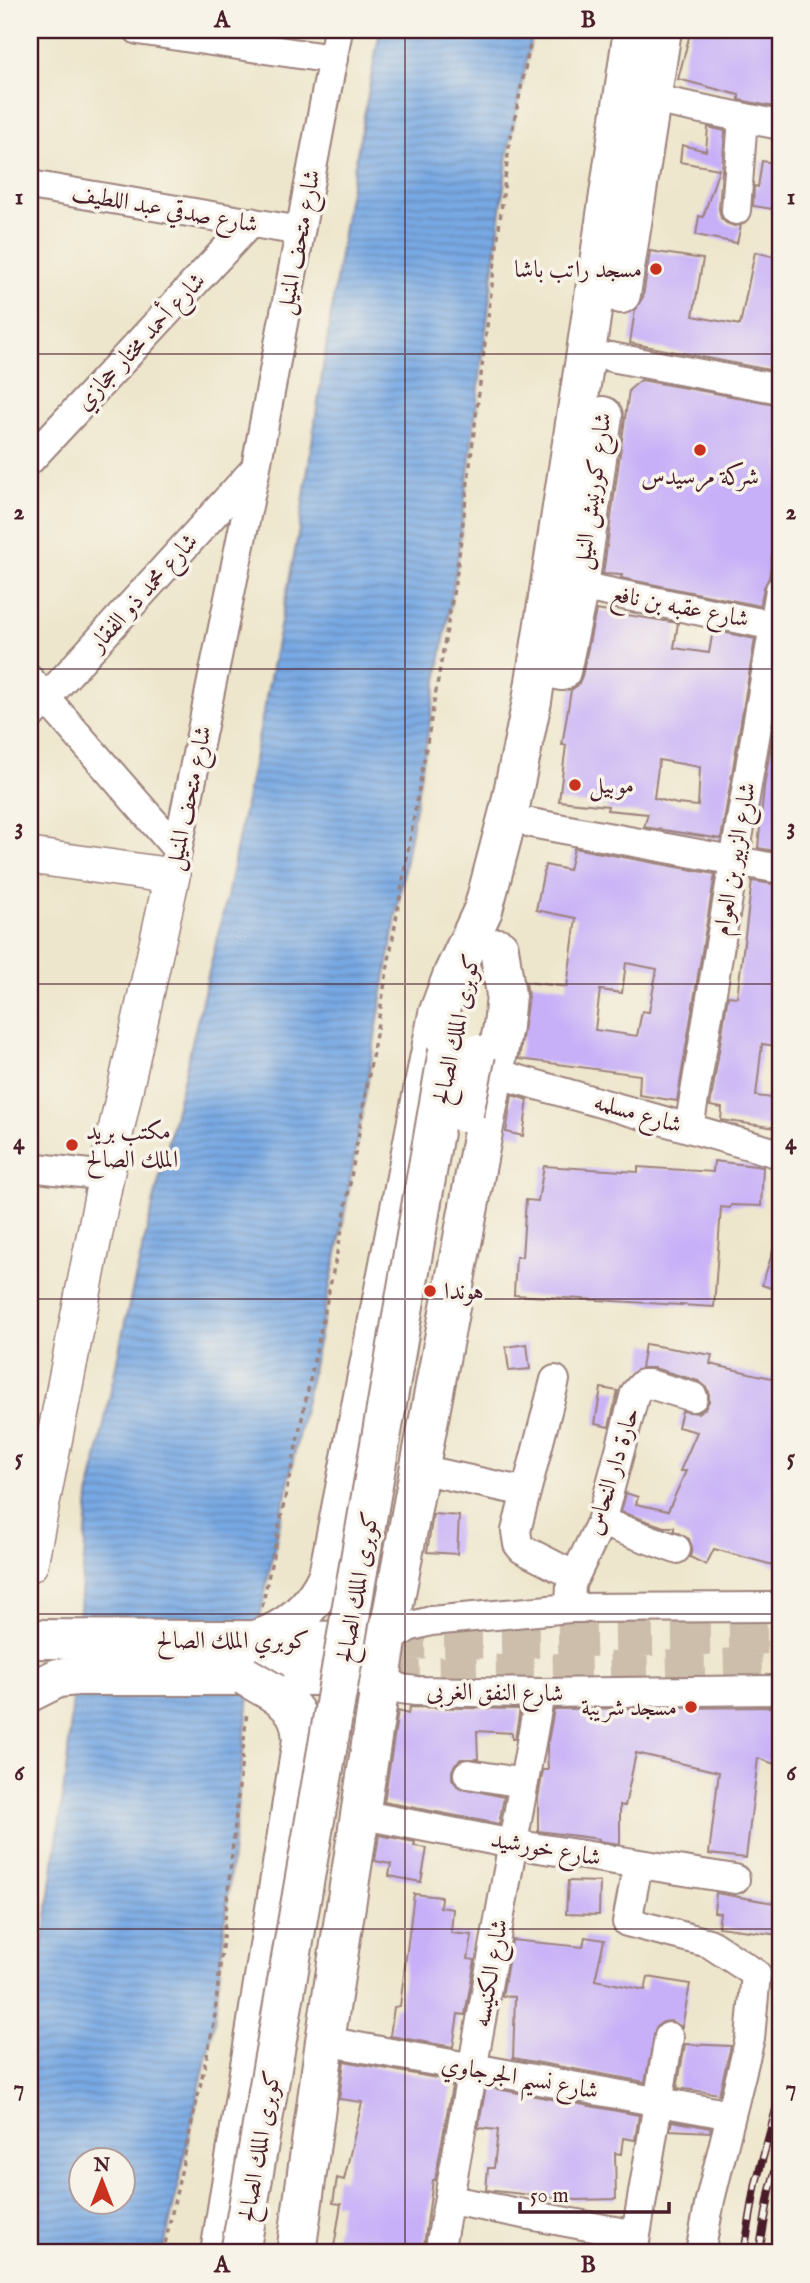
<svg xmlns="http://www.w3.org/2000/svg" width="810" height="2283" viewBox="0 0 810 2283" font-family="'IM FELL English',Amiri,serif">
<defs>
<pattern id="water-rules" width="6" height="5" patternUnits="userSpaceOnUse" patternTransform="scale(1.75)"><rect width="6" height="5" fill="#78a9e3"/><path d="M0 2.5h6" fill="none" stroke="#6489b8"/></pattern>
</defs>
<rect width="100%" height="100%" fill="#f7f3e8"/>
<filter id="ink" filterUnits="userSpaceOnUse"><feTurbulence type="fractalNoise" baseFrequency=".0143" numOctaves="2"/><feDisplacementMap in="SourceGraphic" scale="14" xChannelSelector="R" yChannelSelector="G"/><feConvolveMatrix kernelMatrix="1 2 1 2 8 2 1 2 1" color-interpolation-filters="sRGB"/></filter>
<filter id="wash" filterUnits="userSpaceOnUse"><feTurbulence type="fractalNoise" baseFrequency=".00686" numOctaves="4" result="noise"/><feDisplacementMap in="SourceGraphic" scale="28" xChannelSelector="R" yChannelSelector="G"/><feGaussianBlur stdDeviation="1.57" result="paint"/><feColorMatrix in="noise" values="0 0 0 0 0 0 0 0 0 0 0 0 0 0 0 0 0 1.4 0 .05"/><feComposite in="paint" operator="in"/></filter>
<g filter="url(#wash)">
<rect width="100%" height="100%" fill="#eee6cc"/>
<path fill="url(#water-rules)" stroke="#616487" stroke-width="2" fill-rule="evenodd" d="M380,30H533L509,146L456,571L341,1234L255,1640L214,2023L163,2253H30V2048L68,1755L89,1497L126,1317L227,897L299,530L347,207ZM80,2160H122V2202H80Z"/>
<g id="blocks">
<path fill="#c8b0f8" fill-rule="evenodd" d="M691,30H780V108L739,100V95L678,79Z
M708,127L725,131L719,209L721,218L726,223L734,226L741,225L737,243L696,235L699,216L703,217L719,169L680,162L682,145L706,151Z
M762,161L780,164V210L753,206L754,186L758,187Z
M650,251L703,259L693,316L740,325L755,252L780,258V372L630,343L635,310L643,297Z
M641,380L780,405V497L769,578L764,587L760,606L621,578L622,575L603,574L629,390Z
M596,610L678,623L674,648L709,653L713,630L755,639L721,839L644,827L648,814L607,810L608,806L559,801L566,745H562L571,690L578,685L582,676ZM659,760L700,767L698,806L677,804L654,798Z
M780,688V852L758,848L764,787Z
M574,848L715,874L677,1101L639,1095L640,1075L519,1059L528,997L526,982L567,987L576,918L536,910L545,865L569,870ZM626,963L657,969L649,1012L642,1011L637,1036L595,1030L600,990L622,993Z
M752,881L780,885V1012L776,1046L762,1044L756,1096L780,1099L777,1128L721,1120L722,1108L710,1106L728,996L737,997Z
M512,1095L528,1100L523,1136L506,1132Z
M714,1161L763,1167L761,1206L731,1205L730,1208L721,1207L714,1307L514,1295L516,1257H522L526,1200L538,1201L544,1166L638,1172V1167L713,1172Z
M777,1238L780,1239V1291L762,1285Z
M527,1344L530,1369L509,1371L506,1347Z
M645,1344L712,1355L710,1364L780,1380V1567L714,1549L706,1565L690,1557L692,1547L689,1539L674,1531V1527H664L621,1512L626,1493L638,1497L636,1504L668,1511L686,1471H680L697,1432L678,1427L682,1411L698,1413L705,1409L709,1401V1392L705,1386L698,1381L654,1368H641Z
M601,1388L618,1391L609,1427L595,1424Z
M433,1514L459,1516L457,1554L427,1552Z
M410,1707L520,1709L515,1739H512V1733L477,1731L478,1759H461L455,1764L452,1771V1779L458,1787L504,1797L499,1824L384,1802L398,1711L408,1714Z
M780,1707V1766L758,1758L746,1858L709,1854L719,1772L636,1753L625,1806L620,1805V1844L599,1841V1839L538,1831V1798L543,1770H548L547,1747L554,1709Z
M379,1835L415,1842L414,1846L427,1848L421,1882L389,1876L391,1864L375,1861Z
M568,1881L600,1882L599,1915L566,1914Z
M716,1893L780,1904V1935L718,1927L720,1913L714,1912Z
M414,1894L441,1897L440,1907L453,1909L451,1933L472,1935L468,1959L475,1960L465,2015L458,2014L453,2047L390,2036L394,2007L400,2006Z
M585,1937L604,1940L595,1980L645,1990L648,1977L690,1984L682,2027L671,2021L663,2022L656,2027L645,2082L513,2058L515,1997L502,1996L512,1940L583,1947Z
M685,2044L731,2046L719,2094L677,2088Z
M344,2061L453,2081L435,2180H433L423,2253H333L341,2204L333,2203L337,2178L344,2180L362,2102L339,2099Z
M486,2087L639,2115L635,2140L623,2138L621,2154L615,2153L616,2199L577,2200L486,2190L488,2168H494L498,2130L478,2128Z
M672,2121L711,2128L710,2132L670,2130Z"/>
</g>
</g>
<g filter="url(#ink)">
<use href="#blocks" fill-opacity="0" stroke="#9c827c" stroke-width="2"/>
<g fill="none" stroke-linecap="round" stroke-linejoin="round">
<path stroke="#cdbeac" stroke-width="38" stroke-dasharray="38 19" stroke-linecap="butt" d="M387,1641L780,1635
M382,1677L780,1666"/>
<g stroke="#9c827c" stroke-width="32">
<path id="minor" d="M138,30L333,59
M652,99L780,125
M30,185L300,231
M736,210L743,118
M611,357L780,389
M30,460L251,222
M579,586L780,627
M30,680L177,849
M30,716L254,470
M531,823L780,869
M172,876L256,467L338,30
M495,1073L780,1154
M689,1128L780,590
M30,1167L106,1176
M555,1380L516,1531L518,1544L522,1549L575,1576
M419,1469L526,1492
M601,1522L676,1549
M570,1608L571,1584L601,1522L635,1393L643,1384H649L693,1397
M387,1641L408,1627L431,1621L570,1608L780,1607
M382,1677L401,1689L416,1691L540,1693L780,1690
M468,1774L524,1783
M359,1811L374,1817L513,1844L735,1879
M638,1864L627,1922L709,1943L756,1974L750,2038L710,2200L700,2253
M325,2041L715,2112
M450,2200L636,2235
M439,2253L540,1693
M633,2253L669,2037"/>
</g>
<g stroke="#9c827c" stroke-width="38">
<path id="major" d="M30,856L172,876L106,1176L30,1564"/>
</g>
<g stroke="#9c827c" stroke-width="42">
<path id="highway" d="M621,294L662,30
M561,671L579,586L603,416
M30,1639L378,1641
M255,1640C289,1630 313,1608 328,1575L438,1014L453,974L483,910L510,807L532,701L585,359L633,30
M30,1692L58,1678L77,1676H371
M220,2253L302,1740C300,1715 295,1708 274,1693
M296,2253L325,2041L387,1641L503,1026L506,995L499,948"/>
</g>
<path stroke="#9c827c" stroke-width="3.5" stroke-dasharray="5 5" stroke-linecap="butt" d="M262,1607L341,1234L457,571L509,146L533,30
M163,2253L214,2023L247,1711"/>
<use href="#minor" stroke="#fff" stroke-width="28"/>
<use href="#major" stroke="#fff" stroke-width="35"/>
<use href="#highway" stroke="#fff" stroke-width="38"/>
<g stroke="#4a1f2b" stroke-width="8">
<path id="rail" d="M744,2253L756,2183L780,2095
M759,2253L770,2190L780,2154"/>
</g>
<use href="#rail" stroke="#f7f3e8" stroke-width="5" stroke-dasharray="16" stroke-linecap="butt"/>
<g stroke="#9c827c" stroke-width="42" stroke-linecap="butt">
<path id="highway-bridge" d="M464,1113L476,1054
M245,1676L274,1693
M240,2253L448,1051"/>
</g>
<use href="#highway-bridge" stroke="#fff" stroke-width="38"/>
</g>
</g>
<path fill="none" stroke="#4a1f2b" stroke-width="2" stroke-opacity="0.55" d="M405,30V2253M30,354H780M30,669H780M30,984H780M30,1299H780M30,1614H780M30,1929H780"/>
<g fill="#c8321e" stroke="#f7f3e8" stroke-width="2.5">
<circle cx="656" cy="269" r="7"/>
<circle cx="700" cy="450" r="7"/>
<circle cx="575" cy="785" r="7"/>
<circle cx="72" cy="1145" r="7"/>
<circle cx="430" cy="1291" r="7"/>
<circle cx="691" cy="1707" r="7"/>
</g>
<g text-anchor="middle" stroke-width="7" stroke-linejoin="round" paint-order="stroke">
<g font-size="24" fill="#4a1f2b" stroke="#f7f3e8">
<text transform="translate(165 208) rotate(10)" y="8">شارع صدقي عبد اللطيف</text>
<text transform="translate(298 242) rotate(-79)" y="8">شارع متحف المنيل</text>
<text transform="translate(140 341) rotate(-47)" y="8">شارع أحمد مختار حجازي</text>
<text transform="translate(592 491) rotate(-82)" y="8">شارع كورنيش النيل</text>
<text transform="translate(143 592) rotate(-48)" y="8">شارع محمد ذو الفقار</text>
<text transform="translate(680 606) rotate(11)" y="8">شارع عقبه بن نافع</text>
<text transform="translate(188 798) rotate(-78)" y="8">شارع متحف المنيل</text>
<text transform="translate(734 859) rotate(-80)" y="8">شارع الزبير بن العوام</text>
<text transform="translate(456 1029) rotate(-78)" y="8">كوبرى الملك الصالح</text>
<text transform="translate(638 1113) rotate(16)" y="8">شارع مسلمه</text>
<text transform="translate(612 1471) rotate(-73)" y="8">حارة دار النحاس</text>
<text transform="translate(357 1587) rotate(-80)" y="8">كوبرى الملك الصالح</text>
<text x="233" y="1648">كوبري الملك الصالح</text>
<text transform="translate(495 1692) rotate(1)" y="8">شارع النفق الغربى</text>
<text transform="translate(546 1848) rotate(10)" y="8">شارع خورشيد</text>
<text transform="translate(490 1973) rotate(-80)" y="8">شارع الكنيسه</text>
<text transform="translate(520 2077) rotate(10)" y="8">شارع نسيم الجرجاوي</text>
<text transform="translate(259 2146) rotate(-80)" y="8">كوبرى الملك الصالح</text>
</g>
<g font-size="24" fill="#4a1f2b" stroke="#f7f3e8" text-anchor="start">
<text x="642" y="277" text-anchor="end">مسجد راتب باشا</text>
<text x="700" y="484" text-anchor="middle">شركة مرسيدس</text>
<text x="589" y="793">موبيل</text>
<text x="86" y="1139">مكتب بريد<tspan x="86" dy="28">الملك الصالح</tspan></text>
<text x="444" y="1299">هوندا</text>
<text x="677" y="1715" text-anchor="end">مسجد شريبة</text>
</g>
</g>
<rect width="810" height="2283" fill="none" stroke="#f7f3e8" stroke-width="77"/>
<g transform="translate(102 2181)"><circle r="33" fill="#f7f3e8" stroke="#b29e9c" stroke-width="2"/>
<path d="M0-5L12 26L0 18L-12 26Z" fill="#c8321e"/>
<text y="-10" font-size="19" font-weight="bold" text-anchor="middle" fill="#4a1f2b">N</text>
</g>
<path d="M520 2202v10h149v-10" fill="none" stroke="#4a1f2b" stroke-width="3.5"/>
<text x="530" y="2202" font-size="21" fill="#4a1f2b" stroke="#f7f3e8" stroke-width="5" paint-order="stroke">50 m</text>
<rect x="38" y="38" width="734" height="2206" fill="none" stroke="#4a1f2b" stroke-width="2.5"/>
<g font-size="23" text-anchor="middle" font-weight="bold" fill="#4a1f2b">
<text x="222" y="27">A</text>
<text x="588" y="27">B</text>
<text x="19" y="204">1</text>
<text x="791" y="204">1</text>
<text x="19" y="519">2</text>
<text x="791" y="519">2</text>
<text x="19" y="834">3</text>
<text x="791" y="834">3</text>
<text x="19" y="1149">4</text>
<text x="791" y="1149">4</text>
<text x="19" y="1465">5</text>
<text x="791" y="1465">5</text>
<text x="19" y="1780">6</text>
<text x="791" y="1780">6</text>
<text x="19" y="2095">7</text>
<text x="791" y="2095">7</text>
<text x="222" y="2272">A</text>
<text x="588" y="2272">B</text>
</g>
</svg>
